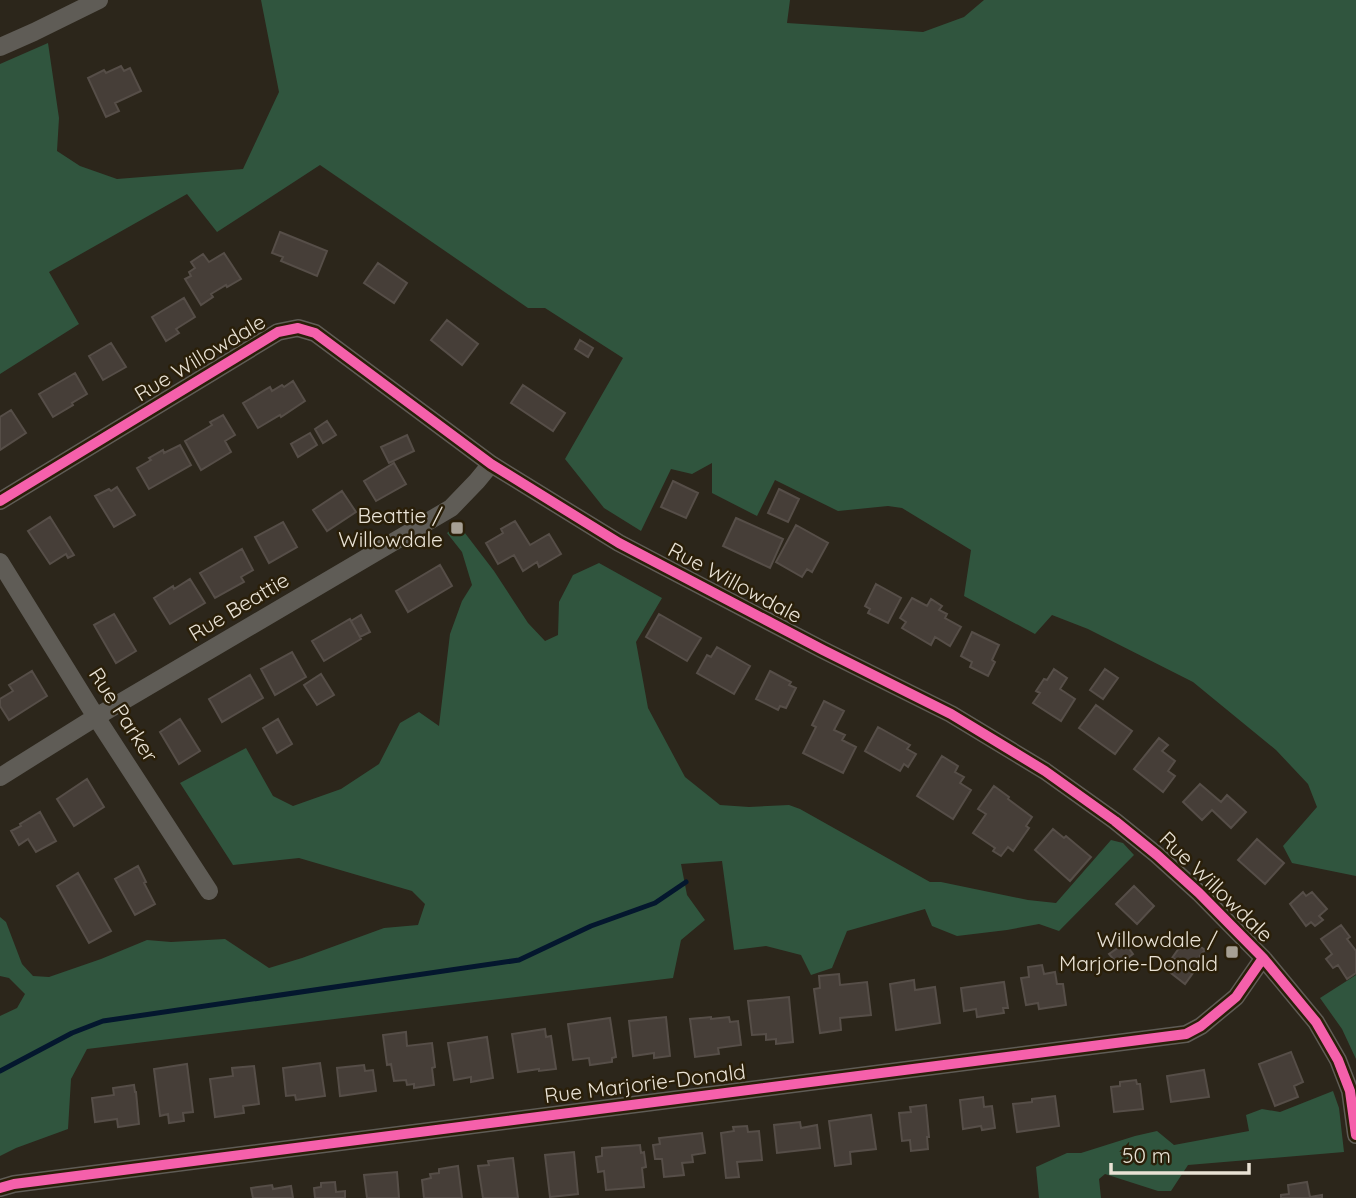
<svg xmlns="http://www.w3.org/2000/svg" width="1356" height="1198" viewBox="0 0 1356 1198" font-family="Quicksand,sans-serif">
<rect width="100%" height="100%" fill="#2c261b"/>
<path fill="#30553e" d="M261,0H790L787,23L923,32L964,17L984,0H1356V876L1292,863L1283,846L1317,807L1308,784L1276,750L1193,682L1088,629L1052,615L1035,634L964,596L971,550L902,508L888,506L838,511L775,480L757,516L712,493V463L692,474L671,469L641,531L604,508L565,459L623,358L545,308H528L320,165L217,232L187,194L49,272L79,324L0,374V64L48,43L59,118L57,151L80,166L117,179L243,169L279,92Z
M458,524L494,571L528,623L545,641L558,635L559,602L573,575L599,563L662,598L636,642L648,708L685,777L720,805L749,807L789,805L800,809L930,882H941L1028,900L1056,903L1111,840L1123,843L1134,855L1059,931L1039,924L1007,930L957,936L932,926L925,909L847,931L832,968L811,975L801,955L766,946L734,950L722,861L681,864L687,895L705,920L681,940L673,978L87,1049L71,1079L68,1129L16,1148L0,1156V1016L17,1008L25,994L9,978L0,976V917L6,922L22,964L33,976L49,977L101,959L147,940L171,942L225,939L269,968L302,958L384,928L418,925L425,904L412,891L299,858L233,865L180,783L246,748L273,796L293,806L341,789L379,764L400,723L419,712L439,726L450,634L462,601L472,585L462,552L447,533Z
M1356,975V1059L1342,1029L1320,998Z
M1333,1091L1339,1108L1344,1152L1188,1165L1171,1191H1158L1105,1174L1099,1179L1101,1198H1039L1036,1167L1067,1153H1081L1135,1136L1157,1131L1174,1145L1249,1131L1246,1115L1262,1109L1280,1112Z"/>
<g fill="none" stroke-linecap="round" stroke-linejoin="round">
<path stroke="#04172e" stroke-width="5" d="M0,1071L72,1033L103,1021L519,960L591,926L655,903L686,882"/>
</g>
<path fill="#463e38" stroke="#564e48" stroke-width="2" d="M121,66L124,71L130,68L141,91L115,103L119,111L106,117L88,78L104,70L106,73Z
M280,232L327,251L317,276L281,261L283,257L272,253Z
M224,253L241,279L227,287L226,285L211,294L213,297L201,305L185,279L191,276L189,272L195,268L191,262L203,254L209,262Z
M378,263L407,283L394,303L364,283Z
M184,298L195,317L176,329L179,333L166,341L152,317Z
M447,320L478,344L462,365L431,340Z
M580,340L593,348L588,357L575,349Z
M111,343L126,367L103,380L89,356Z
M75,373L87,394L72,403L73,405L53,417L39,394Z
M293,381L305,401L281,417L280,415L258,428L243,403L270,387L272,391L282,385L284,387Z
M523,385L565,413L553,431L511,403Z
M11,410L26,433L0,450V417Z
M223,415L235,435L225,441L231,452L201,470L185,441L212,425L210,422Z
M327,421L336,435L323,443L315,429Z
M310,433L317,445L298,457L291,444Z
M407,435L414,451L389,463L381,447Z
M180,445L191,465L149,489L137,468L151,460L149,458L163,450L164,453Z
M394,463L406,484L376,501L364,481Z
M673,481L698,493L686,518L661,507Z
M117,487L135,515L114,527L95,496L109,489L111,491Z
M779,489L799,499L788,522L768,513Z
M342,491L356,512L327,531L313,510Z
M50,517L74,555L68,558L66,554L50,564L28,531Z
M736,518L783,539L770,568L723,546Z
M515,521L530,545L549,534L561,554L539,567L537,562L523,571L514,555L498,564L486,543L503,533L501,529Z
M283,522L297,547L269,563L255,537Z
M796,525L828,543L812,572L807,569L802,577L776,562Z
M242,549L253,570L241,577L244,582L215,598L200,573Z
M440,565L452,586L408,612L396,591Z
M190,579L205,603L170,624L154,598L173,586L174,589Z
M876,584L901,598L888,623L868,613L870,609L865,606Z
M912,598L927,606L931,599L942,606L939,610L947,614L945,618L961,627L950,646L935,637L931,645L902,628L906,622L900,618Z
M114,614L136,651L116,663L94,625Z
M659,614L701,638L687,661L646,637Z
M361,615L370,632L360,637L351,621Z
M350,619L361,639L324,661L312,641Z
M972,632L999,645L992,660L995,662L988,676L970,667L972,662L961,656Z
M717,647L750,666L734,694L697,673L707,655L711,657Z
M292,652L306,677L275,695L261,669Z
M1054,669L1067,678L1060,689L1075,699L1061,721L1033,703L1040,693L1036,691L1044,679L1047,680Z
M1105,669L1118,678L1103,699L1090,690Z
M32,671L47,696L9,720L0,706V699L13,691L9,685Z
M770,671L791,682L789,685L796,688L786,708L780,706L778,710L756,699Z
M321,674L334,695L317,705L304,685Z
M250,675L263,698L222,722L209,699Z
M824,701L844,711L834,730L845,735L842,740L856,747L843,773L803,753L816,727L812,725Z
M1096,705L1132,731L1115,754L1079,728Z
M180,719L200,751L179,764L160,732Z
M278,719L292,744L277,753L263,728Z
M878,727L910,745L907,749L916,754L908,767L904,764L900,771L865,751Z
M1159,738L1168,745L1162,751L1175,761L1168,771L1175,776L1163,792L1134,769Z
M942,756L958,766L955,772L964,777L960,783L971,790L953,819L917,796Z
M87,779L104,807L74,826L57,799Z
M1200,784L1221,802L1227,795L1246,812L1231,828L1212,810L1202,820L1183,802Z
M994,786L1009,797L1008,799L1032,817L1026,826L1029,828L1013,851L1008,847L1001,856L993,851L995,848L973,833L986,814L978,809Z
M40,812L56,841L36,852L28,839L19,845L11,831L21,826L20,824Z
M1053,829L1064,838L1066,836L1091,857L1070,881L1035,850Z
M1257,839L1284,863L1265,884L1238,860Z
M138,866L146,882L144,883L155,904L135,915L115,879Z
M78,873L111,931L89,943L57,886Z
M1134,886L1154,906L1137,924L1116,904Z
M1303,892L1306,896L1312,892L1327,909L1319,916L1323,920L1315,926L1311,922L1306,926L1290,904Z
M1341,925L1350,937L1347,939L1356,951V973L1347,979L1338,965L1333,968L1326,959L1332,954L1321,939Z
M1187,937L1205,950L1200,956L1203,959L1185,984L1167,970L1175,959L1172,958Z
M1125,943L1133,954L1118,965L1109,954Z
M1042,965L1044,974L1055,972L1057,984H1063L1066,1005L1039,1009L1038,1003L1026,1005L1021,978L1029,977L1028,967Z
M839,974L840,985L867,982L871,1015L840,1018L841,1030L820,1033L814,989L820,988L819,976Z
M914,980L915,990L935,987L940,1023L896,1030L890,984Z
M1004,982L1008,1008H1003L1004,1013L977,1017L976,1009L964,1011L961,988Z
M789,997L793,1042L776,1044V1039L766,1040V1034L752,1035L748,1001Z
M666,1017L670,1056L654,1058V1053L633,1056L629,1021Z
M711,1017V1019L729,1017L730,1022L738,1021L741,1045L718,1048L719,1054L695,1057L690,1019Z
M610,1018L616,1057L612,1058V1062L590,1065L589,1058L573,1060L568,1024Z
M545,1029L546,1037L551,1036L556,1069L539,1071V1069L518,1072L512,1034Z
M406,1032L407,1046L432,1043L435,1067L432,1068L434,1085L414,1088V1084L407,1085L406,1080L394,1081L391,1064L387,1065L383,1035Z
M487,1037L493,1078L471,1082V1077L454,1080L448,1043Z
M1291,1052L1303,1082L1294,1086L1298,1097L1275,1106L1259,1064Z
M320,1063L325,1096L296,1100L295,1095L286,1096L283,1068Z
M187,1064L193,1112L183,1113L184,1121L169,1123L168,1114L160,1116L154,1069Z
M364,1065L365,1071L373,1070L376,1091L340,1096L337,1068Z
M254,1066L259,1104L243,1106L244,1113L215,1117L210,1079L233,1076L232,1068Z
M1204,1070L1209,1097L1171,1102L1167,1076Z
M1136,1080L1137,1084H1140L1143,1109L1114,1112L1111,1087L1120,1086V1082Z
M134,1085L135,1092H136L139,1124L118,1127L117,1119L95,1122L92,1098L114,1095L113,1088Z
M1055,1096L1059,1126L1017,1132L1013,1104L1032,1102V1099Z
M983,1097L984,1107L992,1106L995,1128L982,1130L981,1126L963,1129L960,1100Z
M926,1105L929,1137H927L928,1149L911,1151L910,1140L902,1141L899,1113L911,1112L910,1107Z
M871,1115L876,1149L850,1152L851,1164L835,1166L829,1121Z
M800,1122L801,1128L817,1125L820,1148L777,1153L774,1125Z
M747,1126L748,1132L759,1131L762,1160L737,1162L739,1177L726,1178L721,1133L734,1131L733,1127Z
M702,1133L705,1153L692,1155L693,1162L682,1163L684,1175L664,1177L662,1159H655L653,1145L660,1144L659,1138Z
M640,1145L641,1153L644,1152L646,1167L642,1168L644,1187L606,1190L604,1171L598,1172L596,1157L602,1156V1148Z
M574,1152L578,1194L550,1197L545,1155Z
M513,1158L518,1198H483L478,1166L489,1165L488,1161Z
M458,1166L462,1198H424L422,1180L431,1178L430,1174L439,1173V1169Z
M397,1172L399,1198H367L364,1175Z
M335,1182L336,1192L345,1191V1198H315L314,1188L321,1187V1183Z
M1307,1182L1310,1197L1322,1195V1198H1281V1195L1289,1194L1288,1185Z
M272,1185L273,1189L291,1186L293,1198H253L251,1188Z"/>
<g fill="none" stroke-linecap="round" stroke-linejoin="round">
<path stroke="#5f5c56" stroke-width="18" d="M0,47L34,32L99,0
M0,501L278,332L298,328L315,333L491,464L619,543L823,650L951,714L1045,771L1115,821L1157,855L1199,893L1263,958L1316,1022L1338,1060L1350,1091L1356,1135
M0,562L96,717L209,891
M0,777L96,717L451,508L477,481L491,464
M0,1188L14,1184L1186,1034L1201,1026L1236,997L1263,958"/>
<g stroke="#2a1f09" stroke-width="15">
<path id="cycleway" d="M0,501L278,332L298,328L315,333L491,464L619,543L823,650L951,714L1045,771L1115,821L1157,855L1199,893L1263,958L1316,1022L1338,1060L1350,1091L1356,1135
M0,1188L14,1184L1186,1034L1201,1026L1236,997L1263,958"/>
</g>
<use href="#cycleway" stroke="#f560ab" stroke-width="10"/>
</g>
<g fill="#a7a094" stroke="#2a1f09" stroke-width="2.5">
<rect x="450" y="521" width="14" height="14" rx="3.5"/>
<rect x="1225" y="945" width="14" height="14" rx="3.5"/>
</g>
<g text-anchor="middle" stroke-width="5" stroke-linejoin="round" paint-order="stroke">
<g font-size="21" fill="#e9e2d5" stroke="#2a1f09">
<text transform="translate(200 358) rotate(-31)" y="7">Rue Willowdale</text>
<text transform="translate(735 583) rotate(28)" y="7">Rue Willowdale</text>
<text transform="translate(239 607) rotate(-31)" y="7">Rue Beattie</text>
<text transform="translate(123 715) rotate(57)" y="7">Rue Parker</text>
<text transform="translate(1216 887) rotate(44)" y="7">Rue Willowdale</text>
<text transform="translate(645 1084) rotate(-7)" y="7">Rue Marjorie-Donald</text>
</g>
<g font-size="21" fill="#e9e2d5" stroke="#2a1f09" text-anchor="end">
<text x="443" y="523">Beattie /<tspan x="443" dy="24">Willowdale</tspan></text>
<text x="1218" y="947">Willowdale /<tspan x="1218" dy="24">Marjorie-Donald</tspan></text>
</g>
</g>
<path d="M1111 1163v10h138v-10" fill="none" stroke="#e9e2d5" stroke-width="3.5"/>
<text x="1122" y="1163" font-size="21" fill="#e9e2d5" stroke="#2a1f09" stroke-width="5" paint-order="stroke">50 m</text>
</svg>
